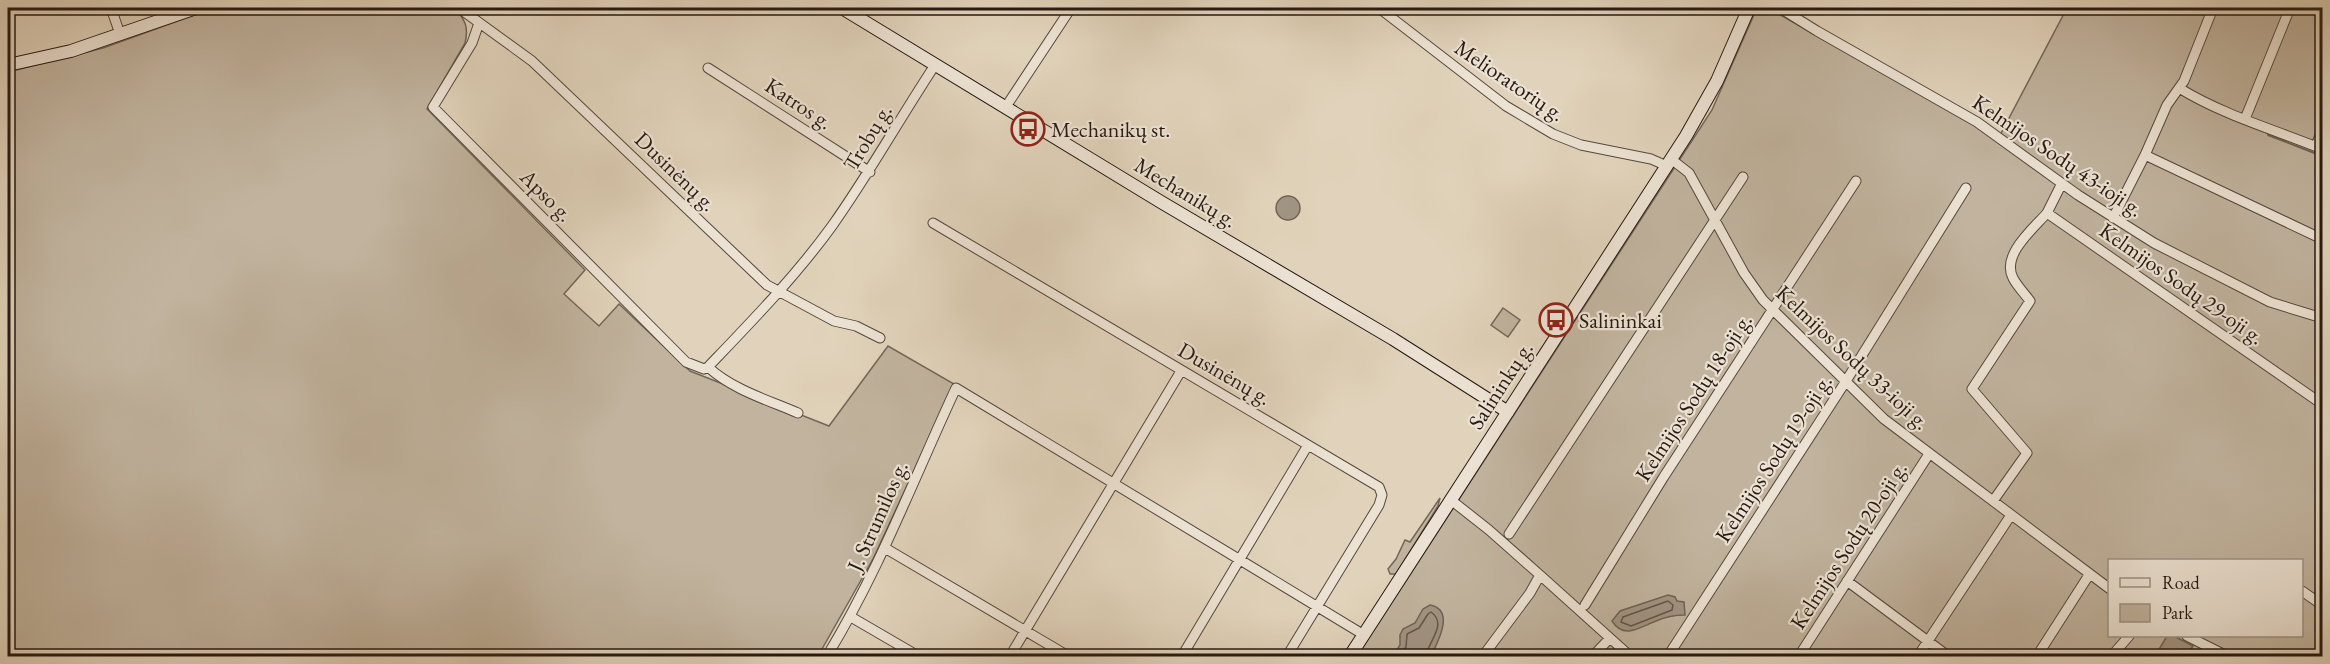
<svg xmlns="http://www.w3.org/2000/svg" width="2330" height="664" viewBox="0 0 2330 664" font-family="'EB Garamond',serif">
<rect width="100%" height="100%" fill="#e1d3bb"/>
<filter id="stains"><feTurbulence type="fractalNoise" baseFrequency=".00333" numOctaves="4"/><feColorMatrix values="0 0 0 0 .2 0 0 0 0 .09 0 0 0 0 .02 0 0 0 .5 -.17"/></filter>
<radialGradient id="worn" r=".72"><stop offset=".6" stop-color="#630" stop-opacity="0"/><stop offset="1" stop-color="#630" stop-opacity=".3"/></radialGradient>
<path fill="#c1b39e" stroke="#746658" stroke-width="1.5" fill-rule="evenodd" d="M214,8H455C465,20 469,27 465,43L427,109L585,270L564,294L599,326L619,304L690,371L829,426L888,346L954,384L873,559L818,656H8V72L103,48Z
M1757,8H1768L1998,139L2067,8H2322V656H1357L1712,110ZM2110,560H2302V636H2110Z
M1503,308L1520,320L1508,337L1491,325Z
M1440,498L1438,506L1396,574H1390L1388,569L1396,559L1405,540L1410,542Z"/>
<path fill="#a19482" stroke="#706356" stroke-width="1.5" d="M1276 208a12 12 0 1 1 24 0a12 12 0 1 1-24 0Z
M1668,595L1675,597L1677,601L1684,602L1685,615C1675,615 1665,617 1656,621C1640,627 1624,640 1612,621L1620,611Z
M1430,605C1456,610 1437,643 1431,656H1393L1400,645V635L1403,629L1415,623L1423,609Z
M2167,636H2174L2193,646L2186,656H2166L2158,651Z"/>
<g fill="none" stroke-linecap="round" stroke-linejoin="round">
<path stroke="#64564a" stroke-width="1.5" d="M1668,601L1673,605L1672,610L1631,626L1621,622L1623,617Z
M1399,656L1406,647L1407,634L1419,628L1428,614L1431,612C1448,624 1428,642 1426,656"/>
<path stroke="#706356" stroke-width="2" d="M2268,135L2322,156"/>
<g stroke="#55483d" stroke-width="11">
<path id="street" d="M111,8L120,34
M459,8L532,61L767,285L834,321L856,326L880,338
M1379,8L1506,106L1553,134L1581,145L1651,159L1667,166
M1780,8L1817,31L1977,122L2078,195L2154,243L2270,302L2322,318
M479,23L472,43L433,107L686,362L704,369L708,367C751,322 795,277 832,226C869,174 900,118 935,65
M708,68L870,172
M2179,88C2223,115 2275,130 2322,149
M1005,108L1071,8
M2245,119L2290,8
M2316,146L2322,130
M2145,155L2322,239
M1671,159L1689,173L1744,273L1763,300L1884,419L2110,589
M2062,183L2047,213L2322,404
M2113,218L2145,155L2167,105L2184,81L2213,8
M933,223L1379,487L1382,495L1379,505L1287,656
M708,367C733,390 768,400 798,413
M1451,500L1489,530L1540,575L1530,593L1483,656
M1993,501L2027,453L1972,389L2030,301C2025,294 2017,286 2013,278C2001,255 2033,229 2047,213
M1509,534L1743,177
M885,548L1068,656
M1540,575L1630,656
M1847,581L1948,656
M2302,591L2322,605
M1585,605L1663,478L1856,181
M851,617L918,656
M2187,636L2227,656
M827,656C879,571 914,478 956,388L1364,635
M1010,656L1181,371
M1182,656L1308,445
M1593,656L1610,638
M1668,656L1846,381L1966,188
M1799,656L1929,454
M1918,656L2011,515
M2037,656L2089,575
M2117,656L2116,651L2129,636"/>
</g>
<g stroke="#261913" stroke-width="14">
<path id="secondary" d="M842,8L1161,202L1393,339L1508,412
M8,65L71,51L196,8
M1350,656L1686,136L1717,81L1749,8"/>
</g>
<use href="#street" stroke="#ece2d3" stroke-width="9"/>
<use href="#secondary" stroke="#ece2d3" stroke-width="12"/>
</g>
<defs>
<g id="bus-ring" transform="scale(1.725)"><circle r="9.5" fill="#ece2d3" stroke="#8f2418" stroke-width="1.5"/><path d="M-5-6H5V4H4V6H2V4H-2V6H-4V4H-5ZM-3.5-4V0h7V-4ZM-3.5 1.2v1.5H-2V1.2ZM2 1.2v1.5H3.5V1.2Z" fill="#8f2418"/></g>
</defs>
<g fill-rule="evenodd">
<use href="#bus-ring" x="1028" y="129"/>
<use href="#bus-ring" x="1556" y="320"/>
</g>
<g text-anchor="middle" stroke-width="4.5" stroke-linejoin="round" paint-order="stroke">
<g font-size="22" fill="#261913" stroke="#ece2d3">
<text transform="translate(1510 80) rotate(34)" y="8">Melioratorių g.</text>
<text transform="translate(799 103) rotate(33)" y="8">Katros g.</text>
<text transform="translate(867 137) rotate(-59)" y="8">Trobų g.</text>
<text transform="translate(2058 155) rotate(34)" y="8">Kelmijos Sodų 43-ioji g.</text>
<text transform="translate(676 171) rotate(44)" y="8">Dusinėnų g.</text>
<text transform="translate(1186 192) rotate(31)" y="8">Mechanikų g.</text>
<text transform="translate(547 195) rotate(45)" y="8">Apso g.</text>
<text transform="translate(2182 283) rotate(35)" y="8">Kelmijos Sodų 29-oji g.</text>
<text transform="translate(1853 357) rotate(43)" y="8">Kelmijos Sodų 33-ioji g.</text>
<text transform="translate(1225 373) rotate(30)" y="8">Dusinėnų g.</text>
<text transform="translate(1500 385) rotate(-57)" y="8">Salininkų g.</text>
<text transform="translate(1693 397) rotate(-57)" y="8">Kelmijos Sodų 18-oji g.</text>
<text transform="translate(1773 458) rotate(-57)" y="8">Kelmijos Sodų 19-oji g.</text>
<text transform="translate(877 516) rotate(-66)" y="8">J. Strumilos g.</text>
<text transform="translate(1848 545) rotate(-57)" y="8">Kelmijos Sodų 20-oji g.</text>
</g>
<g font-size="22" fill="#261913" stroke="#ece2d3" text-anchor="start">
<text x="1051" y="137">Mechanikų st.</text>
<text x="1579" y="328">Salininkai</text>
</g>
</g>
<rect width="2330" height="664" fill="none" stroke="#e1d3bb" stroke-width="30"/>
<rect x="9" y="9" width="2312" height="646" fill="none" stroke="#261913" stroke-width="3"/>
<rect x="15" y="15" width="2300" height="634" fill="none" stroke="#261913" stroke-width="1.5"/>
<rect x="2108" y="559" width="195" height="78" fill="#ece2d3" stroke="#9d9286" stroke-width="1.5"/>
<rect x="2120" y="578" width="30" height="9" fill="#ece2d3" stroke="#9d9286" stroke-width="1.5"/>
<text x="2162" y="589" font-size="18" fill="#261913">Road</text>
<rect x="2120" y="604" width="30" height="18" fill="#c1b39e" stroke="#9d9286" stroke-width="1.5"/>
<text x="2162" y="619" font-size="18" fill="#261913">Park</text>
<rect width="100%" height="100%" filter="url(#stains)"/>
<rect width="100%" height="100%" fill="url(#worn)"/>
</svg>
